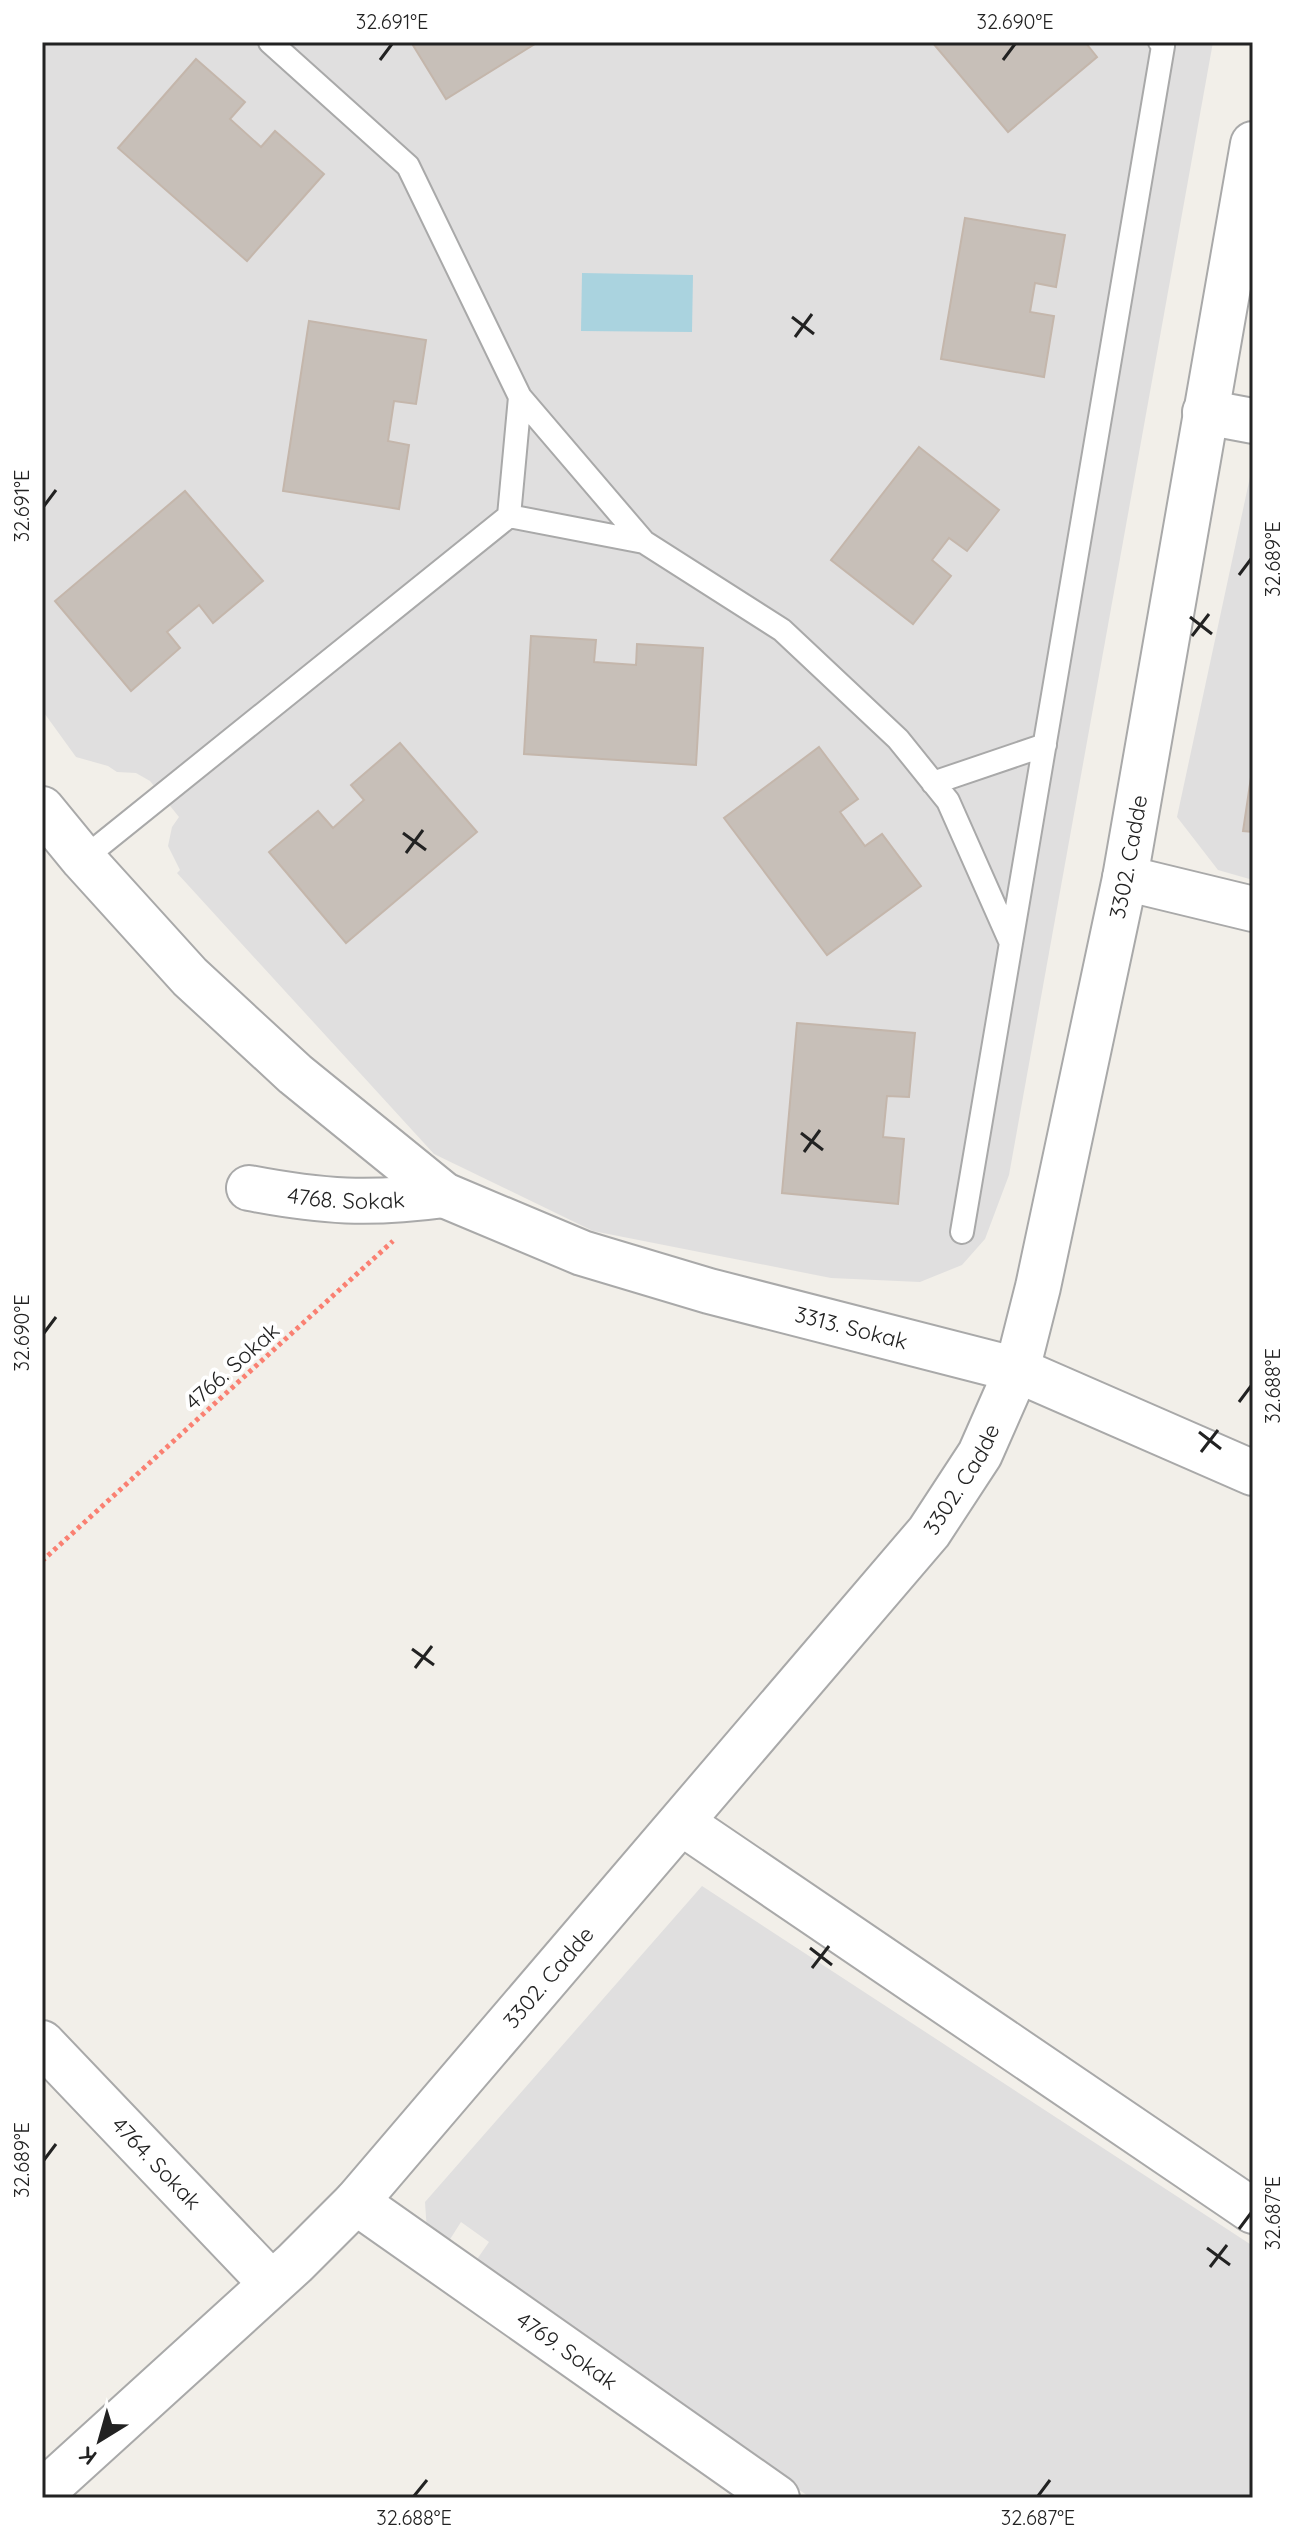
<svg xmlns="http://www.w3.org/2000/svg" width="1295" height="2540" viewBox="0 0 1295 2540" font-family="Quicksand,sans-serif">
<rect width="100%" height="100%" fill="#f2efe9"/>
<path fill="#e0dfdf" d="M42,42H1213L1009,1175L985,1239L962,1265L920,1282L831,1278L593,1231L434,1154L177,873L180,870L168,846L172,827L179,817L150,781L136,773L117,772L108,766L76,757L42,710Z
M1253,463V880L1218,870L1177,817Z
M702,1886L1253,2246V2498H811L473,2265L489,2242L461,2222L447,2244L427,2232L425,2202Z"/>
<path fill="#aad3df" d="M582,273L693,275L692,332L581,331Z"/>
<path fill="#c7bfb8" stroke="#c4b6ab" stroke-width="2" d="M411,42H538L446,99Z
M932,42H1085L1097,57L1008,132Z
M196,59L245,102L230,119L261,147L275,131L324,174L247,261L118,148Z
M965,218L1065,235L1056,287L1035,283L1030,312L1054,316L1044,377L941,359Z
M309,321L426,340L416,404L394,401L388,441L409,445L399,509L283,491Z
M919,447L999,510L967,551L949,538L932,560L951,576L913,624L831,560Z
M185,491L263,581L213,623L199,605L167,632L180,648L131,691L55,601Z
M531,636L596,640L594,662L636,665L637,644L703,648L696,765L524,754Z
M400,743L477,832L346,943L269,852L318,811L333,828L364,800L351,785Z
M819,747L858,799L840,812L865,846L882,834L921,886L827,955L724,818Z
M1253,764V832L1243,831Z
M797,1023L915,1033L909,1097L887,1096L883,1137L904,1139L898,1204L782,1193Z"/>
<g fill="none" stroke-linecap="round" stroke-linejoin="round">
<g stroke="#a9a9a9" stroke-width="26">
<path id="service" d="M520,397L644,542L782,630L898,739L948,801L1011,943
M509,516L644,542
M933,783L1045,745
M83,859L509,516L520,397L408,166L270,42
M962,1232L1163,46L1160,42"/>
</g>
<g stroke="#a9a9a9" stroke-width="48">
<g id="minor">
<path d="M1205,412L1253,421"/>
<path id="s1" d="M42,809L83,859L190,977L295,1074L444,1195L582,1253L709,1291L1017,1370L1253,1473"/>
<path d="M1125,878L1253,909"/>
<path id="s2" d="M249,1188C322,1202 370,1205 444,1195"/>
<path d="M682,1823L1253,2211"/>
<path id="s3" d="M42,2043L271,2283"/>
<path id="s4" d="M356,2202L777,2498"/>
</g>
</g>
<g stroke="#a9a9a9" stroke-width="48">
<g id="tertiary">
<path id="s5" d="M42,2493L295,2263L356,2202L929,1532L980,1454L1017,1370L1038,1287L1125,878L1253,144"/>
</g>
</g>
<path stroke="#fa8072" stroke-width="5" stroke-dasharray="4 4" stroke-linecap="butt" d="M42,1561L393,1241"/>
<use href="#service" stroke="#fff" stroke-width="22"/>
<use href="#minor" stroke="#fff" stroke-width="44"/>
<use href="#tertiary" stroke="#fff" stroke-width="44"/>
</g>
<path fill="none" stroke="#222" stroke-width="3" d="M380,60L392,44M1003,60L1015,44M792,317L814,334M795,337L812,314M44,506L56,490M1239,575L1251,559M1190,617L1212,634M1192,636L1209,614M403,833L426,850M406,853L423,830M801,1133L823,1150M804,1152L820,1130M44,1333L56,1317M1239,1402L1251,1386M1199,1432L1221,1449M1201,1452L1218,1430M412,1649L434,1665M415,1668L432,1646M810,1948L832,1965M812,1968L829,1946M44,2160L56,2144M1239,2229L1251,2213M1207,2248L1230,2265M1210,2267L1227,2245M414,2496L427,2480M1038,2496L1050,2480"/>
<g text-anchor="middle" stroke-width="8" stroke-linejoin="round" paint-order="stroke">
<g font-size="22" fill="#222" stroke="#fff">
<text dy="8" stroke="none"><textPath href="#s5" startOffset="2020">3302. Cadde</textPath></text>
<text dy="8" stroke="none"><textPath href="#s2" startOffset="98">4768. Sokak</textPath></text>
<text dy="8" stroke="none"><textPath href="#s1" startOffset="988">3313. Sokak</textPath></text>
<text transform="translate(232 1366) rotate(-42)" y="8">4766. Sokak</text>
<text dy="8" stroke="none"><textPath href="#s5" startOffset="1372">3302. Cadde</textPath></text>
<text dy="8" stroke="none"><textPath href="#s5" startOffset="724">3302. Cadde</textPath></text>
<text dy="8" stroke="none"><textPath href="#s3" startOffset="166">4764. Sokak</textPath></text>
<text dy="8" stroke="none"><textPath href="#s4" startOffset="258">4769. Sokak</textPath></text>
</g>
</g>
<rect width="1295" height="2540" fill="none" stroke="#ffffff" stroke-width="88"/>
<g transform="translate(100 2440) rotate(217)" stroke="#ffffff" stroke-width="6" paint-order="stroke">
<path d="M0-6L14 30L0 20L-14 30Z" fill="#222222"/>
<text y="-12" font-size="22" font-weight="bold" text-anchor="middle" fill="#222222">K</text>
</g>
<rect x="44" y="44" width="1207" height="2452" fill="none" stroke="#222" stroke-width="3"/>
<g font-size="20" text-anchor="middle" fill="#222">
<text x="392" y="29">32.691°E</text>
<text x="1015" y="29">32.690°E</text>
<text transform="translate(22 506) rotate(-90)" y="7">32.691°E</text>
<text transform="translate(1273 559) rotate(-90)" y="7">32.689°E</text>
<text transform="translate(22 1333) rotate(-90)" y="7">32.690°E</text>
<text transform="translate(1273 1386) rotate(-90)" y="7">32.688°E</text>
<text transform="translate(22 2160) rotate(-90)" y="7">32.689°E</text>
<text transform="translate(1273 2213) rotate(-90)" y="7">32.687°E</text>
<text x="414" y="2525">32.688°E</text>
<text x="1038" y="2525">32.687°E</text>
</g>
</svg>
